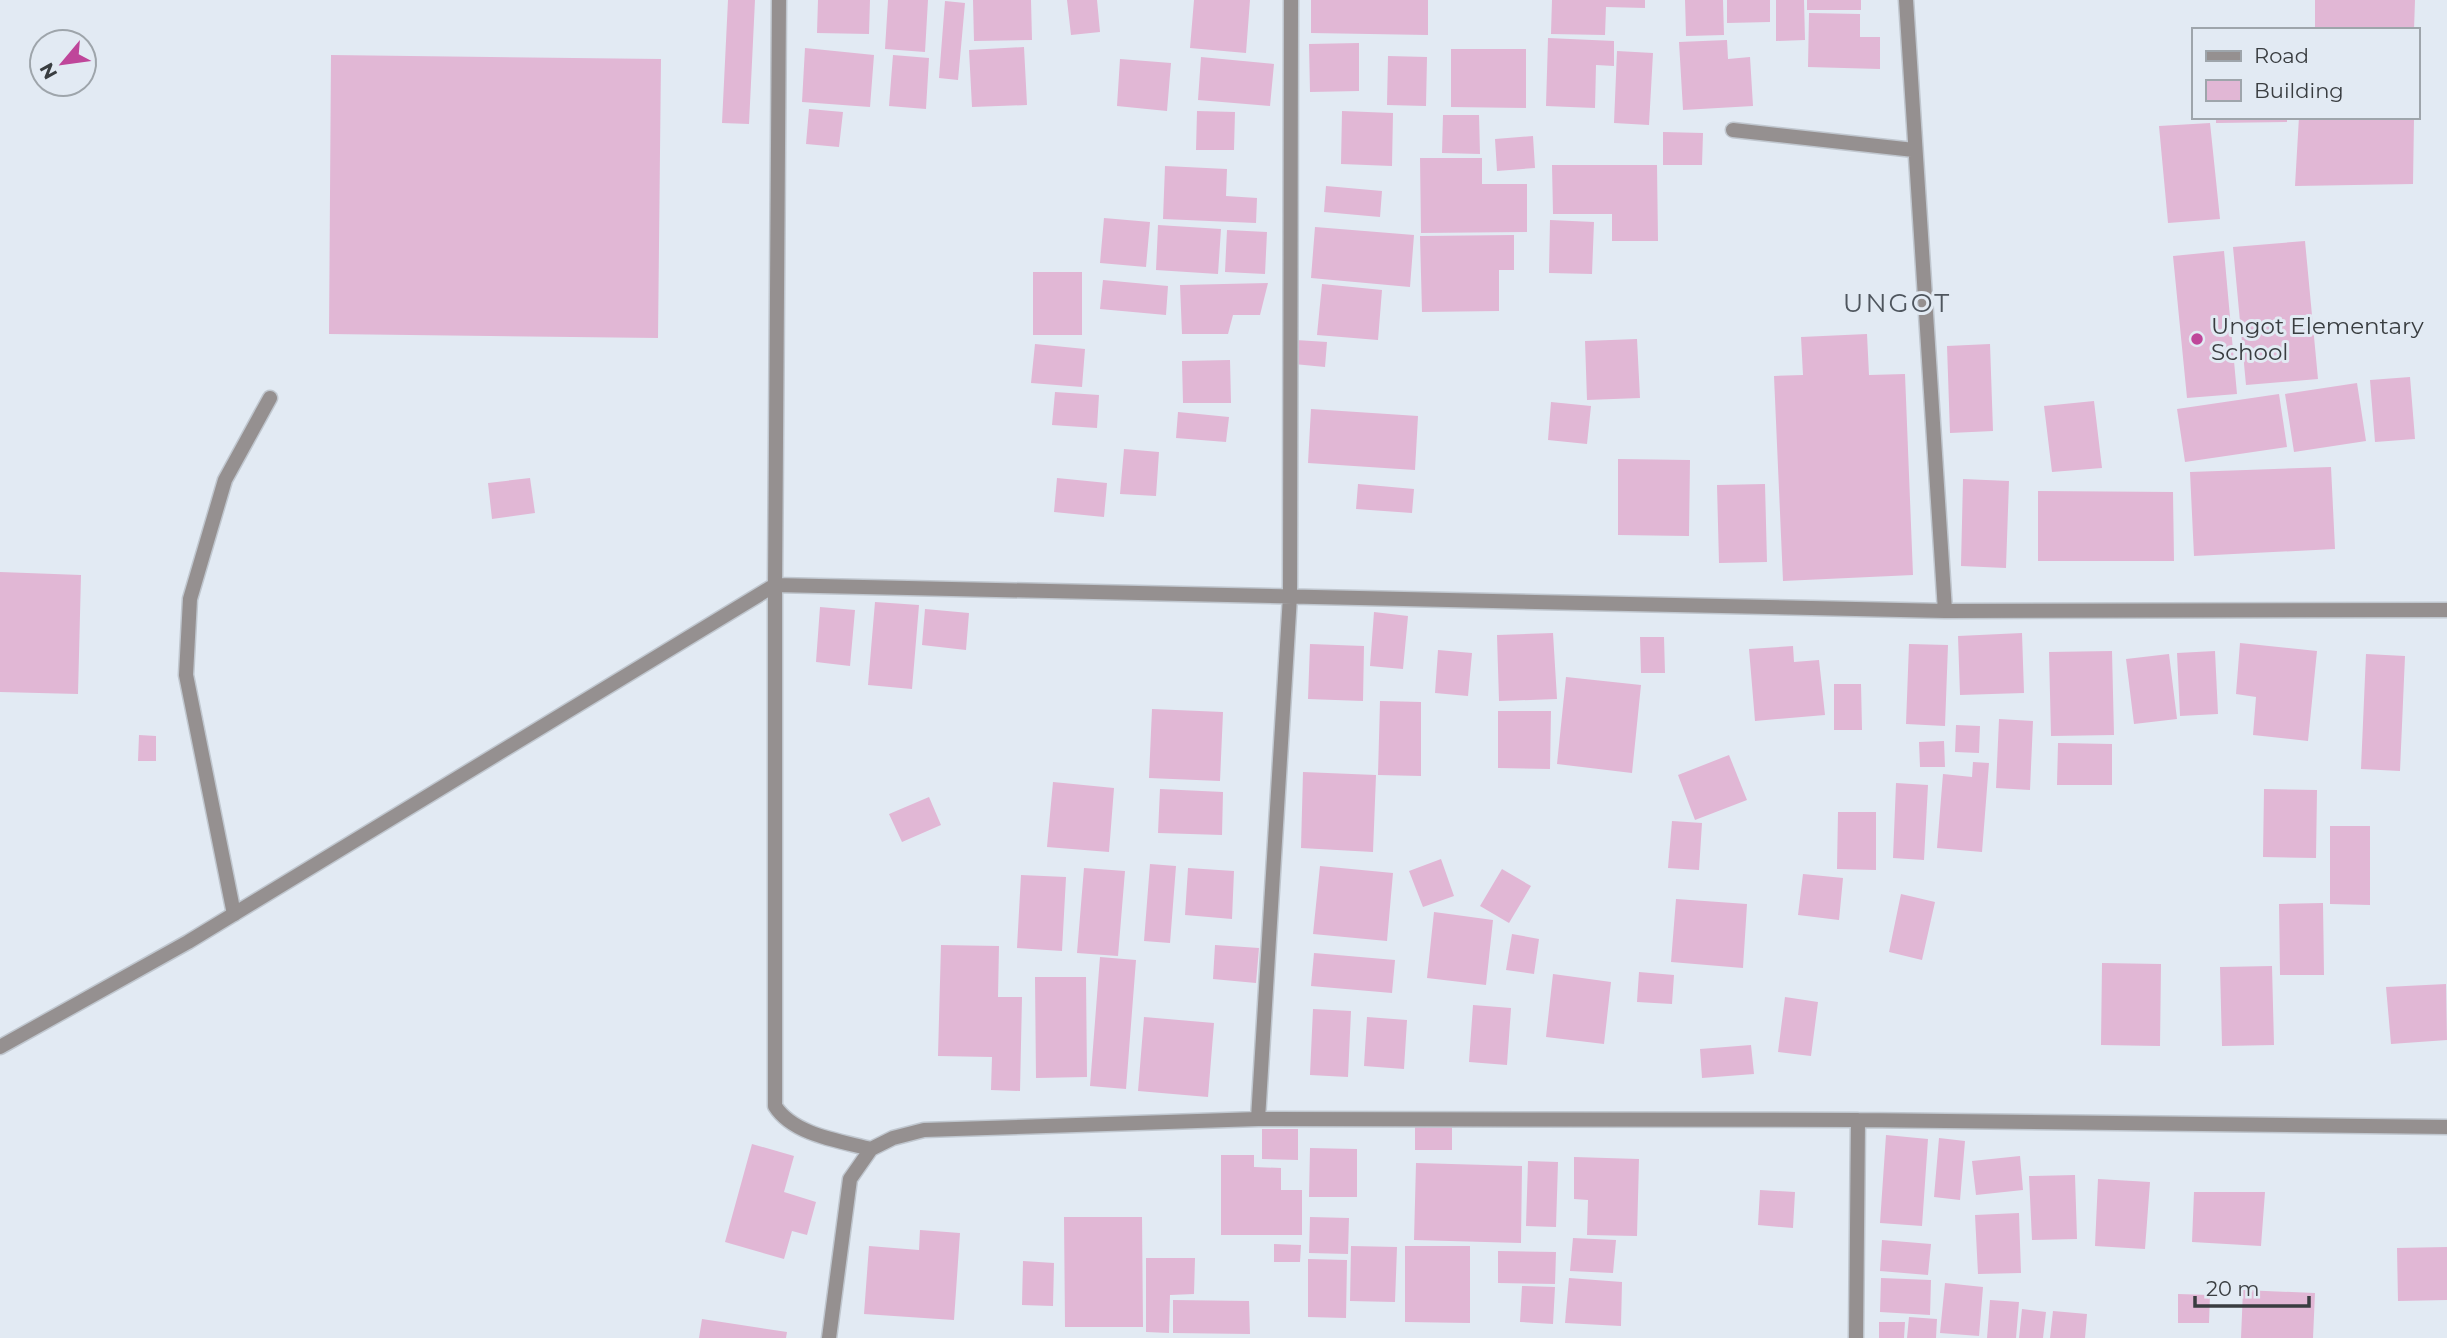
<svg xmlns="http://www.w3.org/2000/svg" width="2447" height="1338" viewBox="0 0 2447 1338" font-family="Montserrat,sans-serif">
<rect width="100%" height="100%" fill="#e2eaf3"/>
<path fill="#e1b7d5" d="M728,0H755L749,124L722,123Z
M818,0H870L869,34L817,33Z
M888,0H928L925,52L885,49Z
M973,0H1031L1032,40L974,41Z
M1067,0H1097L1100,32L1071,35Z
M1194,0H1250L1246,53L1190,48Z
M1311,0H1428V35L1311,33Z
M1552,0H1645V8L1606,7L1605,35L1551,34Z
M1685,0H1723L1724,35L1686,36Z
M1727,0H1770V22L1727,23Z
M1776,0H1804L1805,40L1776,41Z
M1807,0H1861V10H1807Z
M2315,0H2415L2414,30H2315Z
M945,1L965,3L958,80L939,78Z
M1809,13L1860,14V37H1880V69L1808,67Z
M1548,38L1614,41V66L1596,65L1595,108L1546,106Z
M1727,40L1728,59L1750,57L1753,106L1683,110L1679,42Z
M1359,43V91L1310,92L1309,44Z
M1024,47L1027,105L972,107L969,50Z
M805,48L874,55L870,107L802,102Z
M1451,49H1526V108L1451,107Z
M1617,51L1653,53L1649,125L1614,123Z
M331,55L661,59L658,338L329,334Z
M893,55L929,58L926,109L889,106Z
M1388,56L1427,57L1426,106L1387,105Z
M1201,57L1274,64L1270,106L1198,100Z
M1120,59L1171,63L1167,111L1117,106Z
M809,109L843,112L839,147L806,144Z
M1197,111L1235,112L1234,150H1196Z
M1342,111L1393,113L1392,166L1341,164Z
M1443,115H1479L1480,154L1442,153Z
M2216,117H2287V122L2216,123Z
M2299,117L2414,119L2413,184L2295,186Z
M2210,123L2220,219L2168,223L2159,126Z
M1663,132L1703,133L1702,165H1663Z
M1533,136L1535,168L1497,171L1495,139Z
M1420,158H1482V184H1527V232L1421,233Z
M1552,165H1657L1658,241H1612V214H1553Z
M1165,166L1227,169L1226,196L1257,198L1256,223L1163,219Z
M1326,186L1382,191L1380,217L1324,212Z
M1104,218L1150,222L1146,267L1100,263Z
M1550,220L1594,222L1592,274L1549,273Z
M1158,225L1221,229L1218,274L1156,270Z
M1315,227L1414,235L1410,287L1311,278Z
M1227,230L1267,232L1265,274L1225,272Z
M1514,235V270H1499V311L1422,312L1420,236Z
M2305,241L2318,379L2246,385L2233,247Z
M2224,251L2237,394L2187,398L2173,256Z
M1033,272H1082V335H1033Z
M1103,280L1168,286L1166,315L1100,309Z
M1268,283L1260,315H1233L1228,334H1182L1180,285Z
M1322,284L1382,290L1378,340L1317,335Z
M1867,334L1869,375L1905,374L1913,575L1783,581L1774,376L1803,375L1801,337Z
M1637,339L1640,398L1587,400L1585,341Z
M1296,340L1327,342L1325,367L1294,364Z
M1035,344L1085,349L1082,387L1031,383Z
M1990,344L1993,431L1950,433L1947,346Z
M1230,360L1231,403H1183L1182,361Z
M2410,377L2415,439L2375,442L2370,380Z
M2357,383L2366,441L2294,452L2285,394Z
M1055,392L1099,395L1097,428L1052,425Z
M2279,394L2287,447L2185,462L2177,409Z
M2094,401L2102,468L2052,472L2044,406Z
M1551,402L1591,406L1587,444L1548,440Z
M1311,409L1418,416L1415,470L1308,463Z
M1178,412L1229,417L1226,442L1176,438Z
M1124,449L1159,452L1156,496L1120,494Z
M1618,459L1690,460L1689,536L1618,535Z
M2331,467L2335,549L2194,556L2190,472Z
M530,478L535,513L492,519L488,483Z
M1057,478L1107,483L1104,517L1054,512Z
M1963,479L2009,481L2006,568L1961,566Z
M1358,484L1414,489L1412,513L1356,509Z
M1765,484L1767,562L1719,563L1717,485Z
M2038,491L2173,492L2174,561H2038Z
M0,572L81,575L78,694L0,692Z
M875,602L919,605L912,689L868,685Z
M820,607L855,610L850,666L816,662Z
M925,609L969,613L966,650L922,645Z
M1374,612L1408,616L1403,669L1370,666Z
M1553,633L1557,699L1499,701L1497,635Z
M2022,633L2024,693L1960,695L1958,636Z
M1640,637H1664L1665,673H1641Z
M2240,643L2317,651L2308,741L2253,735L2256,697L2236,694Z
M1310,644L1364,646L1363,701L1308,699Z
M1909,644L1948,645L1945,726L1906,724Z
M1793,646L1794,662L1819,660L1825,715L1755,721L1749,649Z
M1438,650L1472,653L1468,696L1435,693Z
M2112,651L2114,735L2051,736L2049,652Z
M2215,651L2218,714L2180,716L2177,653Z
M2169,654L2177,719L2134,724L2126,659Z
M2366,654L2405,656L2400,771L2361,769Z
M1566,677L1641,685L1632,773L1557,764Z
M1834,684H1861L1862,730H1834Z
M1380,701L1421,702V776L1378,775Z
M1152,709L1223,712L1220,781L1149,778Z
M1498,711H1551L1550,769L1498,768Z
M1999,719L2033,721L2030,790L1996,788Z
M1956,725L1980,726L1979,753L1955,752Z
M139,735L156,736V761H138Z
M1944,741L1945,767H1920L1919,742Z
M2058,743L2112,744V785H2057Z
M1729,755L1747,800L1695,820L1678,775Z
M1973,762L1989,763L1982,852L1937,848L1943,774L1972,777Z
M1303,772L1376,775L1373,852L1301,848Z
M1053,782L1114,788L1109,852L1047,847Z
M1896,783L1928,785L1924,860L1893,858Z
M1160,789L1223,792L1222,835L1158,833Z
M2264,789L2317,790L2316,858L2263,857Z
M929,797L941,825L902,842L889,814Z
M1838,812H1876V870L1837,869Z
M1672,821L1702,823L1699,870L1668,868Z
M2330,826H2370V905L2330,904Z
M1441,859L1454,896L1423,907L1409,871Z
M1150,864L1176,866L1170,943L1144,941Z
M1320,866L1393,873L1387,941L1313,934Z
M1084,868L1125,871L1118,956L1077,953Z
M1188,868L1234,871L1232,919L1185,915Z
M1502,869L1531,886L1509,923L1480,906Z
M1803,874L1843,878L1839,920L1798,915Z
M1021,875L1066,877L1062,951L1017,948Z
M1901,894L1935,902L1922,960L1889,952Z
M1676,899L1747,904L1743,968L1671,962Z
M2323,903L2324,975H2280L2279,904Z
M1434,912L1493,920L1486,985L1427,978Z
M1512,934L1539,939L1534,974L1506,970Z
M941,945L999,946L998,997H1022L1020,1091L991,1090L992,1057L938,1056Z
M1215,945L1259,948L1256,983L1213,979Z
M1314,953L1395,960L1392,993L1311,986Z
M1100,957L1136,960L1126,1089L1090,1086Z
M2102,963L2161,964L2160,1046L2101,1045Z
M2272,966L2274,1045L2222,1046L2220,967Z
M1639,972L1674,975L1672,1004L1637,1002Z
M1553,974L1611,982L1604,1044L1546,1037Z
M1035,977H1086L1087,1077L1036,1078Z
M2446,984L2447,1040L2391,1044L2386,987Z
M1785,997L1818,1002L1811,1056L1778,1052Z
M1473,1005L1511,1008L1507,1065L1469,1062Z
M1313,1009L1351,1011L1348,1077L1310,1075Z
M1144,1017L1214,1023L1208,1097L1138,1091Z
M1367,1017L1407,1020L1404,1069L1364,1066Z
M1751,1045L1754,1074L1702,1078L1700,1049Z
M1415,1124H1452V1150H1415Z
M1262,1129H1298V1160L1262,1159Z
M1886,1135L1928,1139L1922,1226L1880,1223Z
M1939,1138L1965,1141L1960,1200L1934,1197Z
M752,1144L794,1156L784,1192L816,1202L807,1235L792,1231L784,1259L725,1242Z
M1310,1148L1357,1149V1197H1309Z
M1221,1155H1254V1167L1281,1168V1190H1302V1235H1221Z
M2020,1156L2023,1190L1976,1195L1972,1161Z
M1574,1157L1639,1159L1637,1236L1587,1235L1588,1200L1574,1199Z
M1528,1161L1558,1162L1556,1227L1526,1226Z
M1416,1163L1522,1166L1521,1243L1414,1240Z
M2075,1175L2077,1239L2032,1240L2029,1176Z
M2098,1179L2150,1182L2145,1249L2095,1246Z
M1760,1190L1795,1192L1793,1228L1758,1225Z
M2194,1192H2265L2261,1246L2192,1242Z
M2019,1213L2021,1273L1978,1274L1975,1215Z
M1064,1217H1142L1143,1327H1065Z
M1310,1217L1349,1218L1348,1254L1309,1253Z
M920,1230L960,1233L954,1320L864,1314L869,1246L919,1250Z
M1573,1238L1616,1240L1613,1273L1570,1271Z
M1882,1240L1931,1244L1928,1275L1880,1271Z
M1274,1244L1301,1245L1300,1262H1274Z
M1351,1246L1397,1247L1395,1302L1350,1301Z
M1405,1246H1470V1323L1405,1322Z
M2447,1247V1300L2398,1301L2397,1248Z
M1498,1251L1556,1252L1555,1284L1498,1283Z
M1146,1258H1195L1194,1294L1170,1295L1169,1333L1146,1332Z
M1308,1259L1347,1260L1346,1318L1308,1317Z
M1023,1261L1054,1263L1053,1306L1022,1305Z
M1569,1278L1622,1282L1621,1326L1565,1323Z
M1881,1278L1931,1280L1930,1315L1880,1312Z
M1945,1283L1983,1287L1979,1336L1940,1333Z
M1522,1286L1555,1287L1553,1324L1520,1322Z
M2243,1290L2315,1293L2313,1338H2241Z
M2178,1294L2210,1295L2209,1323H2178Z
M1173,1300L1249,1301L1250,1334L1173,1333Z
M1990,1300L2019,1302L2016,1338H1987Z
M2022,1309L2046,1312L2043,1338H2019Z
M2053,1311L2087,1314L2085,1338H2050Z
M1909,1317L1937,1319L1936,1338H1907Z
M702,1319L787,1332L786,1338H699Z
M1879,1322H1905L1904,1338H1879Z"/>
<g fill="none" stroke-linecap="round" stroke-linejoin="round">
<g stroke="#c0c7cf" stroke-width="17">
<path id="service" d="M234,914L186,675L190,599L225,480L270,398"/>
</g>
<g stroke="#c0c7cf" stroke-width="17">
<path id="minor" d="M779,0L775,585L1945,611L2447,610
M1906,0L1945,611
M1733,130L1914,150
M775,585V1106C793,1135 841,1141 871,1149
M0,1047L188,942L775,585
M1258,1119L1290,596L1291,0
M829,1338L850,1179L871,1149L893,1138L924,1130L1258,1119L1858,1120L2447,1127
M1856,1338L1858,1120"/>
</g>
<use href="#service" stroke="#959090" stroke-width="14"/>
<use href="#minor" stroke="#959090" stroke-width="14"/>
</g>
<circle fill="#bf469a" stroke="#e2eaf3" stroke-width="2.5" cx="2197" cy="339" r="7"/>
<g text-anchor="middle" stroke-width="6" stroke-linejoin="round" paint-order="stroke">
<g font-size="23" fill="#393d40" stroke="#e2eaf3" text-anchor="start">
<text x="2211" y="334">Ungot Elementary<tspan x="2211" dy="26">School</tspan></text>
</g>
<g font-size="26" letter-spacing="2" fill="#4f565e" stroke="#e2eaf3">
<text x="1897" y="312">UNGOT</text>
</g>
</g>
<rect x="2192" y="28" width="228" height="91" fill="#e2eaf3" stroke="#9ea5ab" stroke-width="2"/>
<rect x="2206" y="51" width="35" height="10" fill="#959090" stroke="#9ea5ab" stroke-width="2"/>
<text x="2254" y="63" font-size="21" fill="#393d40">Road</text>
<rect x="2206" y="80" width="35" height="21" fill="#e1b7d5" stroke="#9ea5ab" stroke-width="2"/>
<text x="2254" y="98" font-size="21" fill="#393d40">Building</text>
<g transform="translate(63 63) rotate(241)"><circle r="33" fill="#e2eaf3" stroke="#9ea5ab" stroke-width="2"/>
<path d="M0-5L12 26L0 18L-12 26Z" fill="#bf469a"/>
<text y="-10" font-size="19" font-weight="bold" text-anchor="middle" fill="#393d40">N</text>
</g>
<path d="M2195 1296v10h114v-10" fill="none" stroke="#393d40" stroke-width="3.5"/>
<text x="2206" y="1296" font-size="21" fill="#393d40" stroke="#e2eaf3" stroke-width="5" paint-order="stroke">20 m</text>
</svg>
